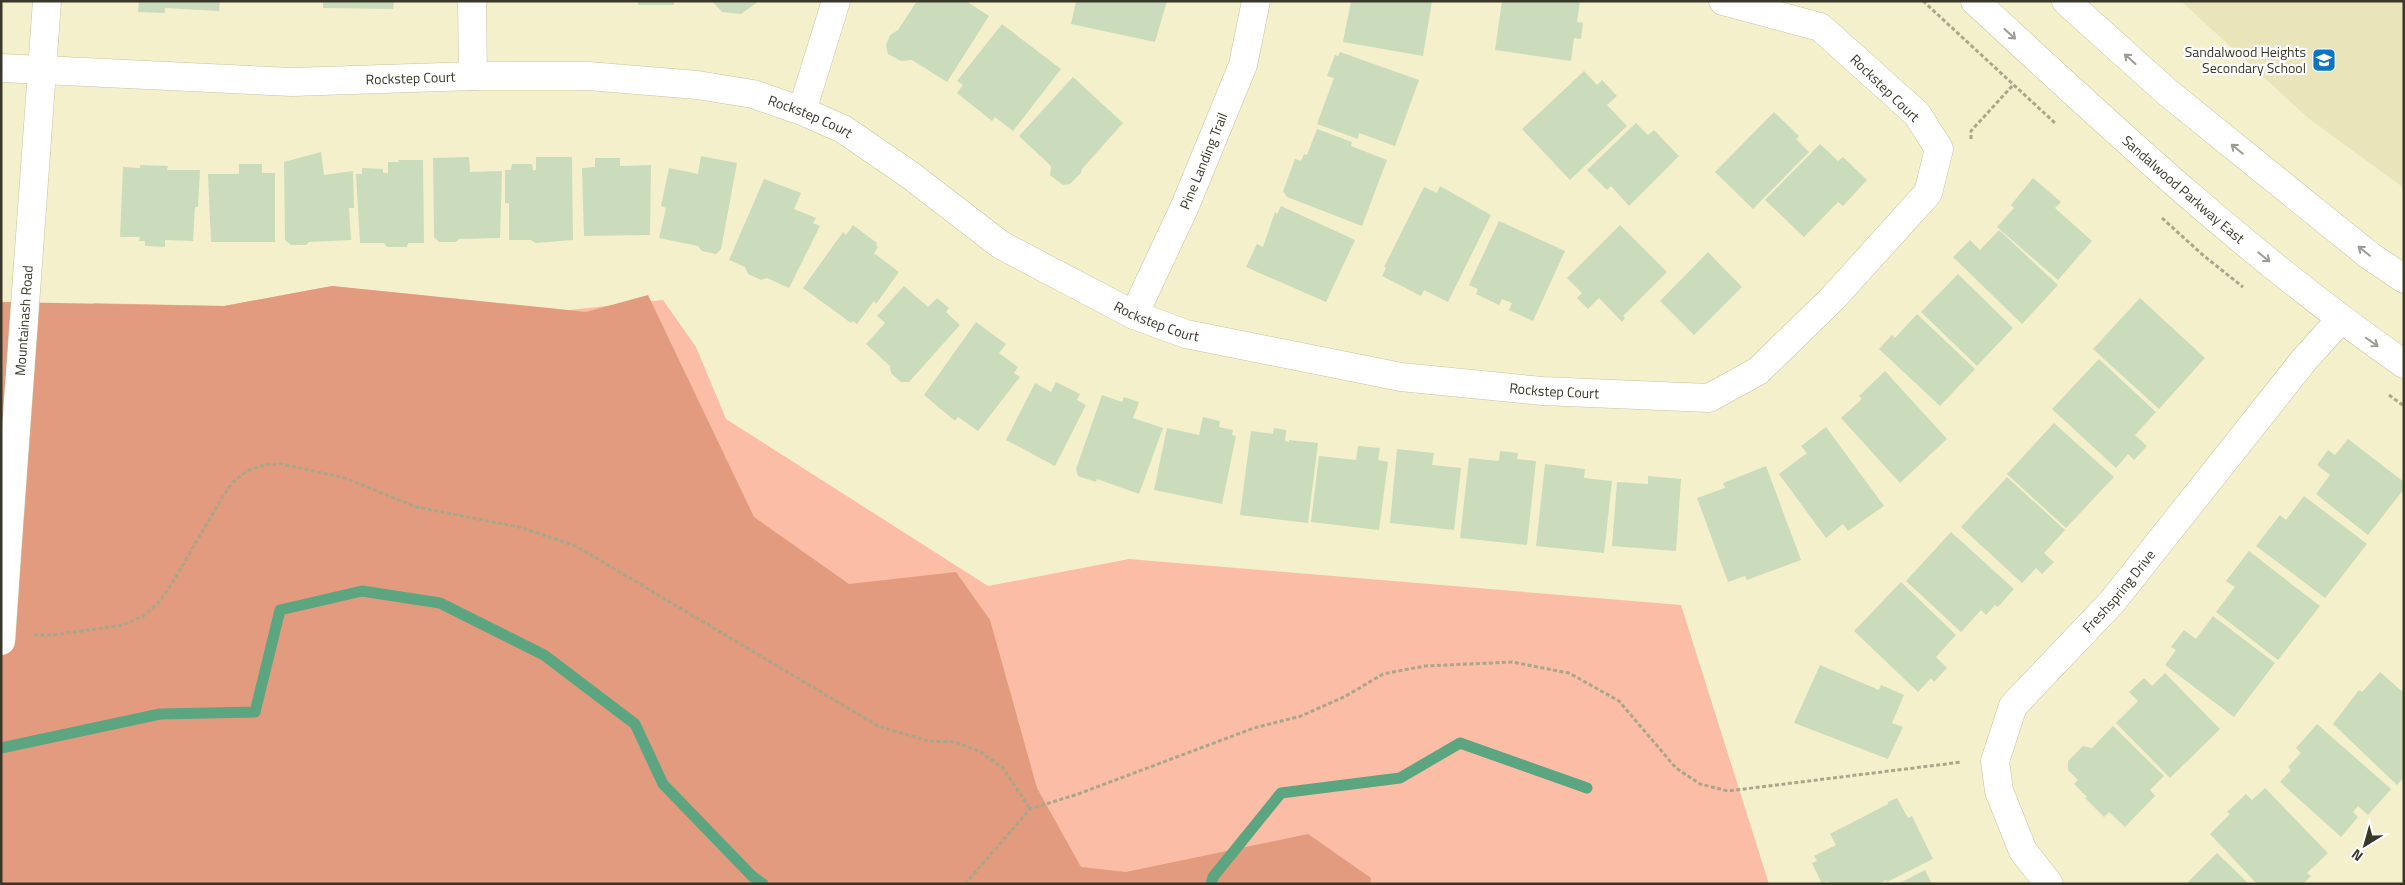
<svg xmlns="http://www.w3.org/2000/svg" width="2405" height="885" viewBox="0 0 2405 885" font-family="'Titillium Web',sans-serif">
<rect width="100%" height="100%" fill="#f4f0cc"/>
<path fill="#e9e4b9" d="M2181,1H2404V188L2308,118Z"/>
<path fill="#fbbda5" d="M332,286L569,310L663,300L696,347L726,419L988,586L1129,559L1681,605L1769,884H38L93,303L224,306Z"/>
<path fill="#e29b7e" d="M332,286L586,312L648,295L754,517L849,584L956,572L990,620L1037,788L1081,867L1126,872L1308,834L1371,878L1370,884H1V302L224,306Z"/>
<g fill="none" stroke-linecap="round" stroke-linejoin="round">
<path stroke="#5ba680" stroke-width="11" d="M1,748L160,714L255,712L280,610L362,591L440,603L544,655L635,724L663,784L752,876L763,884
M1211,884L1213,877L1281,793L1400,778L1460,743L1587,788"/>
</g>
<path fill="#cadcbc" d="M139,1H220L219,11L165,8V13L138,12Z
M323,1H394L393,9L323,8Z
M638,1H674V5H638Z
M712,1H759L741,14L722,12Z
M917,1H966L989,16L947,82L912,60L901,61L888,54L886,45L890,35L898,30Z
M1076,1H1167L1155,42L1071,24Z
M1351,1H1432L1423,56L1343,42Z
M1502,1H1580L1577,22L1583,23L1581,39L1574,38L1571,61L1495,50Z
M1002,24L1061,69L1013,131L995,117L992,121L957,93L963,85L957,81Z
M1340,52L1419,80L1395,146L1359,133L1358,139L1317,124L1334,78L1327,76L1335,55L1338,56Z
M1584,71L1597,85L1602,80L1617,96L1607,105L1627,126L1570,180L1522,129Z
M1073,77L1123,123L1082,169L1081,173L1070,184L1063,185L1050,175L1051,166L1019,136Z
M1774,112L1799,136L1796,139L1809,152L1753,209L1715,172Z
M1636,123L1648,135L1654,130L1679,156L1629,206L1611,186L1607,190L1587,170Z
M1317,129L1352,142L1351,146L1387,160L1362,226L1287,197L1283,191L1295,159L1301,161L1304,154L1307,155Z
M1820,144L1838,161L1843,157L1867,180L1843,206L1838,202L1804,237L1765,200Z
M321,152L324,175L353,171L354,208H349L351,240L309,242L306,245H291L285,240L284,162Z
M701,156L737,163L721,249L716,254L702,251L698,246L659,238L666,208L661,206L669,168L698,174Z
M469,157L470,172L502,171L500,238L459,239L456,242H439L434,237L433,158Z
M536,157H572L573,240L536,243L531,240H509V203H505V170H511L512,164H532L533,170H536Z
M595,158H620V166L651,165L650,235L584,236L582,168L595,167Z
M398,160H423L424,243H408L407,247H387L384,243H360L356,174H362V168L383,169V173H388V162H399Z
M239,164H262V173H275V242H211L208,174H239Z
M140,165L168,166L167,170H200L198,207H195L193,241L165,240V247L145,246V241H139L140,237H120L123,167L140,168Z
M2033,178L2061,202L2055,208L2092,241L2058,280L1997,227L2014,208L2011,205Z
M764,179L801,193L794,209L816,218L813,223L820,226L789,288L767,278L761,280L748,274L745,267L729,260Z
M1440,186L1491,215L1448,302L1424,290L1421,296L1382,276L1386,268L1384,267L1424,187L1437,193Z
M1281,206L1355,240L1326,302L1246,267L1257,244L1263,247L1275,212L1277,214Z
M1499,221L1565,251L1533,321L1509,310L1512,303L1502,299L1499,305L1476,294L1478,289L1469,285Z
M853,225L877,243L876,245L878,247L874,253L899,272L876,304L874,301L857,324L853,321L851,323L803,288L843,232L846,235Z
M1620,225L1667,272L1623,316L1625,318L1622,322L1599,298L1588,309L1577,298L1582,293L1567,278Z
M1999,230L2058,285L2022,324L1953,257L1970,240L1980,250Z
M1708,252L1742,287L1694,335L1660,301Z
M1958,274L2013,328L1977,366L1921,312Z
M904,286L928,307L937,298L949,308L946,312L960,325L909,382H901L891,373L890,366L866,344L885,323L877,316Z
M2140,298L2205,358L2159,409L2093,349Z
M1917,314L1975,369L1940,406L1879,349L1892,335L1895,338Z
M976,322L1006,344L999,353L1018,367L1014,373L1020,377L978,431L958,417L955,421L924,395Z
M2099,359L2156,412L2135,435L2147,446L2134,460L2128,454L2116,468L2052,409Z
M1885,371L1947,439L1900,483L1841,418L1862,399L1859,396Z
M1056,382L1080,394L1077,400L1086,405L1055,466L1006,440L1035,383L1051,392Z
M1102,395L1122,402L1124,397L1139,402L1133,418L1163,428L1139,494L1097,479L1096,482L1078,476L1076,469Z
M1203,417L1220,421L1219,427L1233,430L1232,435L1236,436L1222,504L1154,490L1167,428L1199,435Z
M2054,423L2114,477L2066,528L2007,474Z
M1826,427L1884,506L1848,531L1843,524L1826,538L1779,474L1807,453L1801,446Z
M1274,428L1286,430L1285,441L1289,442V440L1318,443L1308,523L1240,515L1251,431L1273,434Z
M2348,439L2404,482V489L2368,535L2316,494L2330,475L2317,465L2328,450L2335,455Z
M1358,446L1380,448L1378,460L1388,462L1379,530L1311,522L1319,456L1356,460Z
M1397,449L1434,453L1432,465L1461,468L1454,530L1390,523Z
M1500,451L1518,453L1517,459L1536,461L1527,545L1460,538L1469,458L1499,461Z
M1545,464L1585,469L1584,478L1612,481L1604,553L1536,546Z
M1766,466L1801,560L1747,580L1745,576L1728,582L1697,498L1725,488L1723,483Z
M1648,476L1681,479L1676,551L1612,546L1617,482L1648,484Z
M2007,477L2065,530L2044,553L2054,562L2042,574L2036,568L2022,583L1961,527Z
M2304,496L2367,544L2325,598L2256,546L2280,515L2286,520Z
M1951,532L2014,589L1998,607L1995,605L1986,615L1981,610L1961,632L1906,581Z
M2249,551L2320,606L2278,660L2216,612L2235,587L2226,581Z
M1901,582L1956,635L1936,657L1947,668L1934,682L1931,678L1918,692L1854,631Z
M2213,616L2275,663L2234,717L2165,665L2176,650L2171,647L2184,630L2196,639Z
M1820,665L1879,690L1881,685L1904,695L1892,723L1903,727L1888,759L1794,723Z
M2380,672L2404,693V777L2397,785L2333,724L2359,690L2362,692Z
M2165,673L2220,729L2170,778L2116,723L2138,701L2129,692L2144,678L2152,686Z
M2317,724L2391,789L2368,815L2358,806L2353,812L2358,817L2341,837L2280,782L2291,770L2288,767L2301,753L2296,748Z
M2113,726L2164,776L2150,790L2155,796L2125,827L2109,812L2104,817L2085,798L2087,797L2074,784L2078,780L2068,770V761L2083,746L2092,748Z
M2265,788L2328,853L2307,873L2311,876L2303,884H2257L2210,834L2230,814L2227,812L2246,794L2252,800Z
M1897,798L1908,818L1912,816L1933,859L1887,882L1886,880L1878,884H1830L1828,881L1822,884L1812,863L1817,861L1814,856L1836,845L1830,834L1888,804V802Z
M2217,853L2249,884H2186Z
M1925,870L1932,884H1898Z"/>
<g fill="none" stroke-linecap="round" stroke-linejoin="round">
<g stroke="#c7c3a0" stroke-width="29">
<g id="minor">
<path d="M472,1L473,76"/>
<path id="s1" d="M1,68L292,82L473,76H588L697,85L753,94L802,111L843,129L910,175L1001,245L1134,315L1186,334L1401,377L1542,391L1709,398L1758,371L1833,298L1928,193L1939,149L1917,114L1820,27L1723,1"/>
<path d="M802,111L836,1"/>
<path id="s2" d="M1134,315L1185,206L1243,65L1256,1"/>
<path id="s3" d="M2049,884L2023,851L1999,791L1995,761L2013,706L2112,602L2304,360L2340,320"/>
</g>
</g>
<g stroke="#c7c3a0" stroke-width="29">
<g id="tertiary">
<path id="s4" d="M7,554L47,1"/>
</g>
</g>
<g stroke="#c7c3a0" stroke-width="29">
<g id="secondary">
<path id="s5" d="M1975,1C2112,128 2250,257 2404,364"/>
<path d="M2066,1L2167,92L2370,256L2404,279"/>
</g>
</g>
<path stroke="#aaa68b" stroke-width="3" stroke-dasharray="4 2.5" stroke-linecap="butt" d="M1923,1L2055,123
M1971,139V131L2013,85
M2162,218L2204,256L2243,287
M2389,395L2404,406
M34,635H53L123,625L143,616L159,602L171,585L223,496L233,482L247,471L264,465L281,464L345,478L416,507L519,527L576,546L878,726L928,741L955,742L981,752L1003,768L1030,809
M965,884L1030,809L1078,794L1254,728L1301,716L1346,696L1383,674L1425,666L1512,662L1569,673L1619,701L1676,768L1700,784L1728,791L1962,762"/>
<use href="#minor" stroke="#fff" stroke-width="28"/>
<use href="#tertiary" stroke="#fff" stroke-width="28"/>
<use href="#secondary" stroke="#fff" stroke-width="28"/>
<g stroke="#c7c3a0" stroke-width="29" stroke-linecap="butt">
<path id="tertiary-bridge" d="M1,641L7,554"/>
</g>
<use href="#tertiary-bridge" stroke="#fff" stroke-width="28"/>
</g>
<defs><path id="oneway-shaft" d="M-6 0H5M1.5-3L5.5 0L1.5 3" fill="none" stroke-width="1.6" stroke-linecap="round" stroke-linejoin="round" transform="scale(1.25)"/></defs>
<g stroke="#9c9b94">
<use href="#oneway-shaft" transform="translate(2010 34) rotate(42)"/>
<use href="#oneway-shaft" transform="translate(2130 59) rotate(-138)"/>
<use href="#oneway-shaft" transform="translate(2237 149) rotate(-141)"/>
<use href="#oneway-shaft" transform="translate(2364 251) rotate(-141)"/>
<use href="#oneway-shaft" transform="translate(2264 257) rotate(39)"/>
<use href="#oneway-shaft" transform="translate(2372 342) rotate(35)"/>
</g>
<defs>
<g id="school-square" transform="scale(1.25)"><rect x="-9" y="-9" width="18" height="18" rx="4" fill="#0e76c1" stroke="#fff"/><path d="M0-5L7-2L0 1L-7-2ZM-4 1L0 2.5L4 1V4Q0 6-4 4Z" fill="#fff"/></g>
</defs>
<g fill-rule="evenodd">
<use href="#school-square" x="2324" y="60"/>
</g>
<g text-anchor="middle" stroke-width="4.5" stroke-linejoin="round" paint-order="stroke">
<g font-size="14" fill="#393729" stroke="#fff" text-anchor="end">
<text x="2306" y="57">Sandalwood Heights<tspan x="2306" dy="16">Secondary School</tspan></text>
</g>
<g font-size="14" fill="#393729" stroke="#fff">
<text dy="5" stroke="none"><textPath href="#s1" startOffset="410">Rockstep Court</textPath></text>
<text transform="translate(1885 88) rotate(44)" y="5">Rockstep Court</text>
<text dy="5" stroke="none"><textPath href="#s1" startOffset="815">Rockstep Court</textPath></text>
<text dy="5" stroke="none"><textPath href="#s2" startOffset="169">Pine Landing Trail</textPath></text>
<text dy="5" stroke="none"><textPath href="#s5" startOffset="281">Sandalwood Parkway East</textPath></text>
<text dy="5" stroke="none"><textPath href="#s1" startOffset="1220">Rockstep Court</textPath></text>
<text dy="5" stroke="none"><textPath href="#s4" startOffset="234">Mountainash Road</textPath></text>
<text dy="5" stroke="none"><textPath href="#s1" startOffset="1625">Rockstep Court</textPath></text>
<text dy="5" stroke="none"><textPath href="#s3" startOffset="351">Freshspring Drive</textPath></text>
</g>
</g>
<rect width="2405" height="885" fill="none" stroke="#393729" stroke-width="5"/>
<g transform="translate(2365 845) rotate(217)" stroke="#ffffff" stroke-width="4" paint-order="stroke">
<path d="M0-4L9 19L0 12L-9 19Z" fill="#393729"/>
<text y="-8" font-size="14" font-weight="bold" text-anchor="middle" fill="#393729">N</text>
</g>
</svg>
